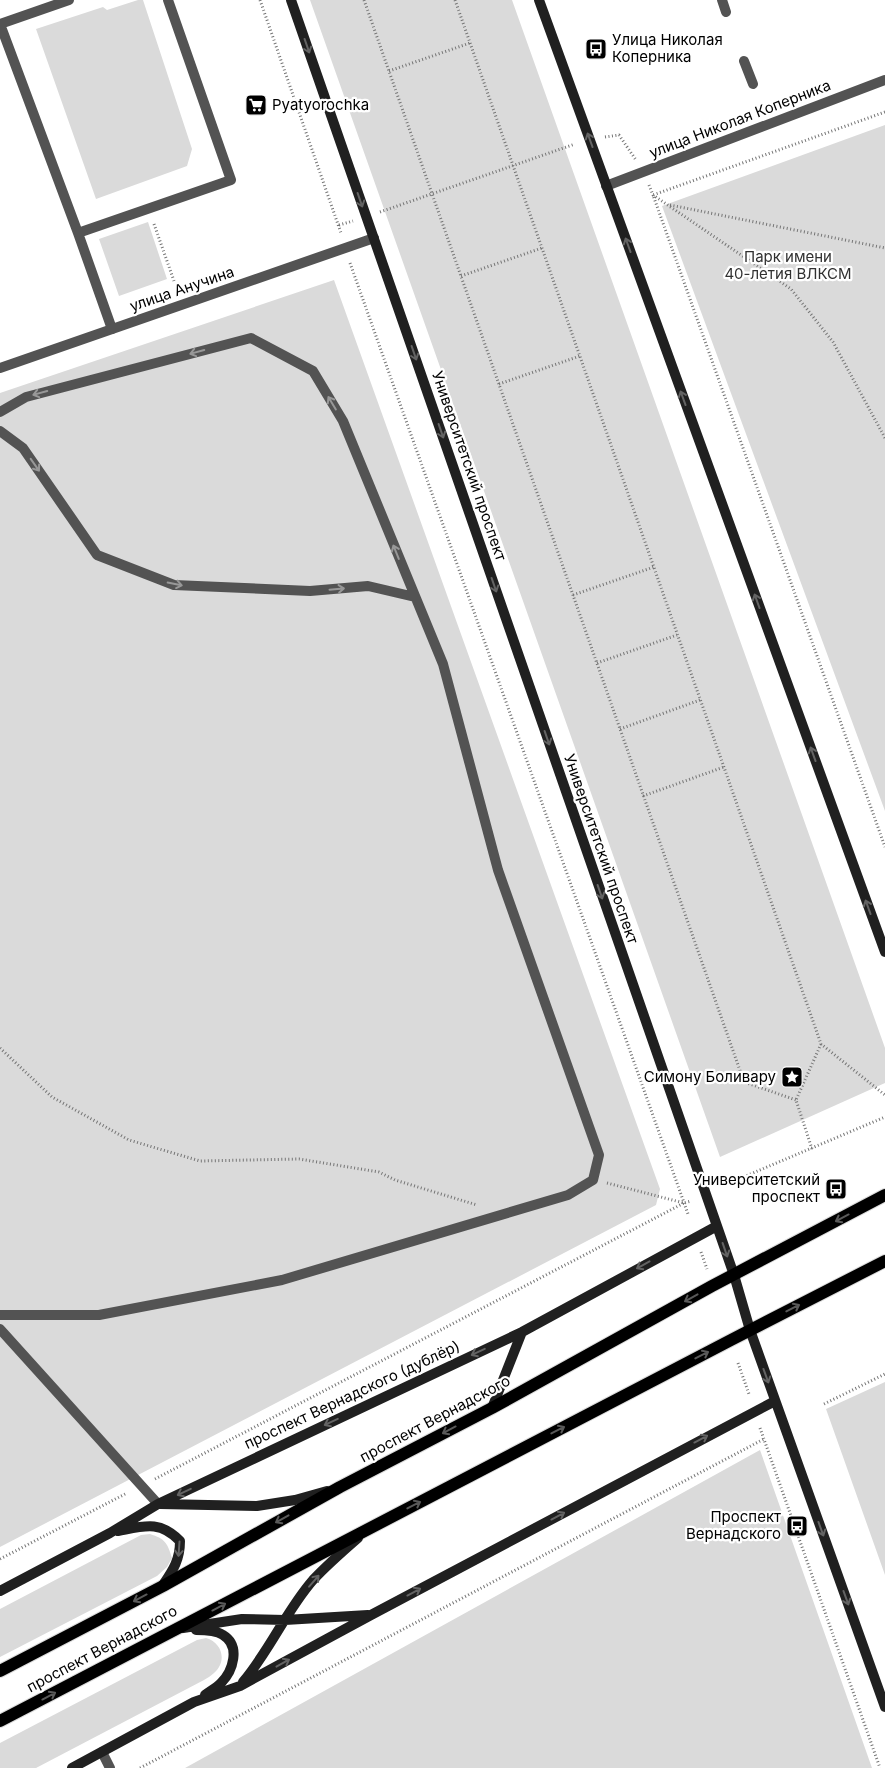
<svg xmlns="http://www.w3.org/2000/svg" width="885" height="1768" viewBox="0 0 885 1768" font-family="Inter,sans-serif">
<rect width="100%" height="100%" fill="#fff"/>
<path fill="#dadada" d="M138,0H143L192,149L187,166L96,199L36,29L103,7L107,10Z
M310,0H512L885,1048V1083L720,1157Z
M885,125V811L662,206Z
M148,222L167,279L119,296L99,239Z
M334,280L660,1189L656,1205L0,1547V393Z
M885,1382V1575L826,1409Z
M760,1450L872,1768H185Z
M150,1534C165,1539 167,1542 172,1558L167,1567L157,1576L0,1657V1609L141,1535Z
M206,1638C223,1643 227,1662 214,1673C211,1676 207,1678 204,1680L36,1768H0V1743L197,1640Z"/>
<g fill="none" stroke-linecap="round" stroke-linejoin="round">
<g stroke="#dbdbdb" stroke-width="14">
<path id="primary" d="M0,1671L163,1586L340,1487L492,1408L712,1286L885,1195
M0,1721L731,1340L885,1261"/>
</g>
<path stroke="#757575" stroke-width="3" stroke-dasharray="1 2.5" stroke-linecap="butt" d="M260,0L341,233
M364,0L744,1082L796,1100
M455,0L821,1044L885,1095
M389,71L470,43
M885,112L653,195L885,847
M605,137L619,135L636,160
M649,185L653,195L791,289L833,342L885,438
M670,205L885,248
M380,212L575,144
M154,224L174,281
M339,225L353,221
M350,263L688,1214
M461,276L542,248
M499,384L580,356
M573,595L654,567
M597,663L677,635
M620,729L700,700
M643,796L724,767
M0,1048L52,1097L129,1140L200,1161L299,1159L379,1172L395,1180L477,1205
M812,1149L796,1100L821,1044
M734,1181L885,1117
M607,1183L684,1203L691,1201
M701,1252L707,1269
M738,1363L749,1394
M824,1404L885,1374
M760,1428L880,1768
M155,1479L684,1203
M0,1559L127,1493
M140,1768L764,1439"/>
<path stroke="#535353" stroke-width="10" d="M722,0L726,12
M0,24L78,233L112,329
M0,24L69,0
M744,61L753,84
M78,233L231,180L168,0
M0,412L26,397L251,338L313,371L343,421L443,664L498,870L599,1155L593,1180L568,1195L282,1280L99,1315H0
M0,431L23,448L97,555L174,585L310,591L368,586L415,597
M0,1329L158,1504
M102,1752L110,1768"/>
<path stroke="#535353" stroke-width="10" d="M0,368L374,238"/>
<path stroke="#535353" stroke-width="10" d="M606,186L885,80"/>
<path stroke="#202020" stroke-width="10" d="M291,0L717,1226L734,1275L750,1330L885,1707
M539,0L885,952
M492,1408L522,1332
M160,1504L257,1506L295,1500L327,1491
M118,1531C144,1526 160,1520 180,1541C180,1560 173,1570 163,1585
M0,1591L110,1533L158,1504L522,1332L717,1226
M183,1628L242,1619L285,1620L368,1615
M196,1630C205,1630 216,1630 223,1635C241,1646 233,1671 221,1683C216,1688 210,1691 205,1695
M243,1682C270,1650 286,1611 313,1580C327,1565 343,1551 358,1538
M72,1768L194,1702L240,1686L371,1615L775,1401"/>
<use href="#primary" stroke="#000" stroke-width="12"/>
</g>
<defs><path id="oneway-shaft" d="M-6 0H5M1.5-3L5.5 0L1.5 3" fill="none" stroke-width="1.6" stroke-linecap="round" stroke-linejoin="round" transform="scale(1.25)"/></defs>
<g stroke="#636363">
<use href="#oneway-shaft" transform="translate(307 46) rotate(71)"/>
<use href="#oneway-shaft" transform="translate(590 140) rotate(-110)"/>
<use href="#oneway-shaft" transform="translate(360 200) rotate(71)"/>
<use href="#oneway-shaft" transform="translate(628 245) rotate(-110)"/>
<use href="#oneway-shaft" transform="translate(414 353) rotate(71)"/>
<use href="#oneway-shaft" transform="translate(683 398) rotate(-110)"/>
<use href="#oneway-shaft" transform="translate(441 431) rotate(71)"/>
<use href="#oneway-shaft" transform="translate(494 585) rotate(71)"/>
<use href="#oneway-shaft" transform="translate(757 601) rotate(-110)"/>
<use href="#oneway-shaft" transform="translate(547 738) rotate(71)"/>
<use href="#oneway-shaft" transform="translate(813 754) rotate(-110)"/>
<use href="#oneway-shaft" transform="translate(600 892) rotate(71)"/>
<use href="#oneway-shaft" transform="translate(868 907) rotate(-110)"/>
<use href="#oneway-shaft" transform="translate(725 1250) rotate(71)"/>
<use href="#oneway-shaft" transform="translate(643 1265) rotate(151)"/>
<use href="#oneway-shaft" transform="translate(478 1352) rotate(155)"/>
<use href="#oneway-shaft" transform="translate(766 1376) rotate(70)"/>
<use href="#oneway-shaft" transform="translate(331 1422) rotate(155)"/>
<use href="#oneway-shaft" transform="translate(701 1439) rotate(-28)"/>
<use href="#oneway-shaft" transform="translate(184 1492) rotate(155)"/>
<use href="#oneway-shaft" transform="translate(558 1516) rotate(-28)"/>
<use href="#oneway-shaft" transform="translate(821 1529) rotate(70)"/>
<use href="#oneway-shaft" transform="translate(179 1549) rotate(94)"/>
<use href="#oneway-shaft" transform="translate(314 1581) rotate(-49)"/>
<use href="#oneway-shaft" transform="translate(414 1592) rotate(-28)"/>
<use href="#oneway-shaft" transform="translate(846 1598) rotate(70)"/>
<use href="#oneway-shaft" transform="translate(283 1663) rotate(-29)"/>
</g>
<g stroke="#989898">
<use href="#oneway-shaft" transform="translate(197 352) rotate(165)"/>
<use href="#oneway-shaft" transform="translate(40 393) rotate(165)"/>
<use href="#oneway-shaft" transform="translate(332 403) rotate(-121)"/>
<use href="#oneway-shaft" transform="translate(35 465) rotate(55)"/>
<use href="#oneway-shaft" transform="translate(396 552) rotate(-112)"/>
<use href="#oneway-shaft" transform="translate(175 584) rotate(11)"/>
<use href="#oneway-shaft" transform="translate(337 589) rotate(-5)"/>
</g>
<g stroke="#595959">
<use href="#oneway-shaft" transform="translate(842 1218) rotate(152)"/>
<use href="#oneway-shaft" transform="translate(691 1298) rotate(151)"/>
<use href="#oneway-shaft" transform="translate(793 1308) rotate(-27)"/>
<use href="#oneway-shaft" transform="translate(702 1355) rotate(-27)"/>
<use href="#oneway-shaft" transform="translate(449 1430) rotate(152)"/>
<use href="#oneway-shaft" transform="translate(558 1430) rotate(-27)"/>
<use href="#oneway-shaft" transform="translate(414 1505) rotate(-27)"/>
<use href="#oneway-shaft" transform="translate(282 1519) rotate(151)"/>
<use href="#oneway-shaft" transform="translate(140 1598) rotate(152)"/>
<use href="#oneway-shaft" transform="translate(219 1607) rotate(-28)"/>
<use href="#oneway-shaft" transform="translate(49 1696) rotate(-28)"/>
</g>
<defs>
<g id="bus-square" transform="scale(1.125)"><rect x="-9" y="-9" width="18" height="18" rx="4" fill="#000" stroke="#fff"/><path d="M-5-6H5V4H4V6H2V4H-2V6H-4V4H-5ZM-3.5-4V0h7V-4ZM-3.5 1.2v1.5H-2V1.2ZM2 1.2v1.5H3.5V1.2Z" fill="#fff"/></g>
<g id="supermarket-square" transform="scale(1.125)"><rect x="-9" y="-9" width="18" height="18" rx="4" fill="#000" stroke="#fff"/><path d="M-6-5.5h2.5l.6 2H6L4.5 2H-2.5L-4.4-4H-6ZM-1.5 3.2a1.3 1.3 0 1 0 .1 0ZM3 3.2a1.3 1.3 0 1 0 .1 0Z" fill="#fff"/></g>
<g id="sight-square" transform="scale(1.125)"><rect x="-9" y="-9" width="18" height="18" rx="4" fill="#000" stroke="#fff"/><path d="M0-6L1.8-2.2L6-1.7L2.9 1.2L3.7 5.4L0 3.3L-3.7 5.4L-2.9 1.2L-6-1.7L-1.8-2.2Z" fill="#fff"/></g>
</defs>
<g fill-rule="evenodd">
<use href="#bus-square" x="596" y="49"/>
<use href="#supermarket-square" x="256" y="105"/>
<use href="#sight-square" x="792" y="1077"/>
<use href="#bus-square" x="836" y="1189"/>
<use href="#bus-square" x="797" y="1526"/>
</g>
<g text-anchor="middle" stroke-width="4.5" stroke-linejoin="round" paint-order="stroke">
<g font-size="15" fill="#000" stroke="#fff" text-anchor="end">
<text x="612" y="45" text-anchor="start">Улица Николая<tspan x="612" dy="17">Коперника</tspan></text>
<text x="272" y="110" text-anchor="start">Pyatyorochka</text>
<text x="776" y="1082">Симону Боливару</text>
<text x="820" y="1185">Университетский<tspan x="820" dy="17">проспект</tspan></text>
<text x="781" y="1522">Проспект<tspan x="781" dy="17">Вернадского</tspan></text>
</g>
<g font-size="15" fill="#000" stroke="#fff">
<text transform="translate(740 119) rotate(-21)" y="5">улица Николая Коперника</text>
<text transform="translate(182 289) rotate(-19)" y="5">улица Анучина</text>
<text transform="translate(469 466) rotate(71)" y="5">Университетский проспект</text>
<text transform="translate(601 849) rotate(71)" y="5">Университетский проспект</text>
<text transform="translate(352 1395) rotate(-25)" y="5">проспект Вернадского (дублёр)</text>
<text transform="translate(435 1419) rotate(-28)" y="5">проспект Вернадского</text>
<text transform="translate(102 1649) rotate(-28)" y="5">проспект Вернадского</text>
</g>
<g font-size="15" fill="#313131" stroke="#fff">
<text x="788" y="262">Парк имени<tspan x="788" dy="17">40-летия ВЛКСМ</tspan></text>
</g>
</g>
</svg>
